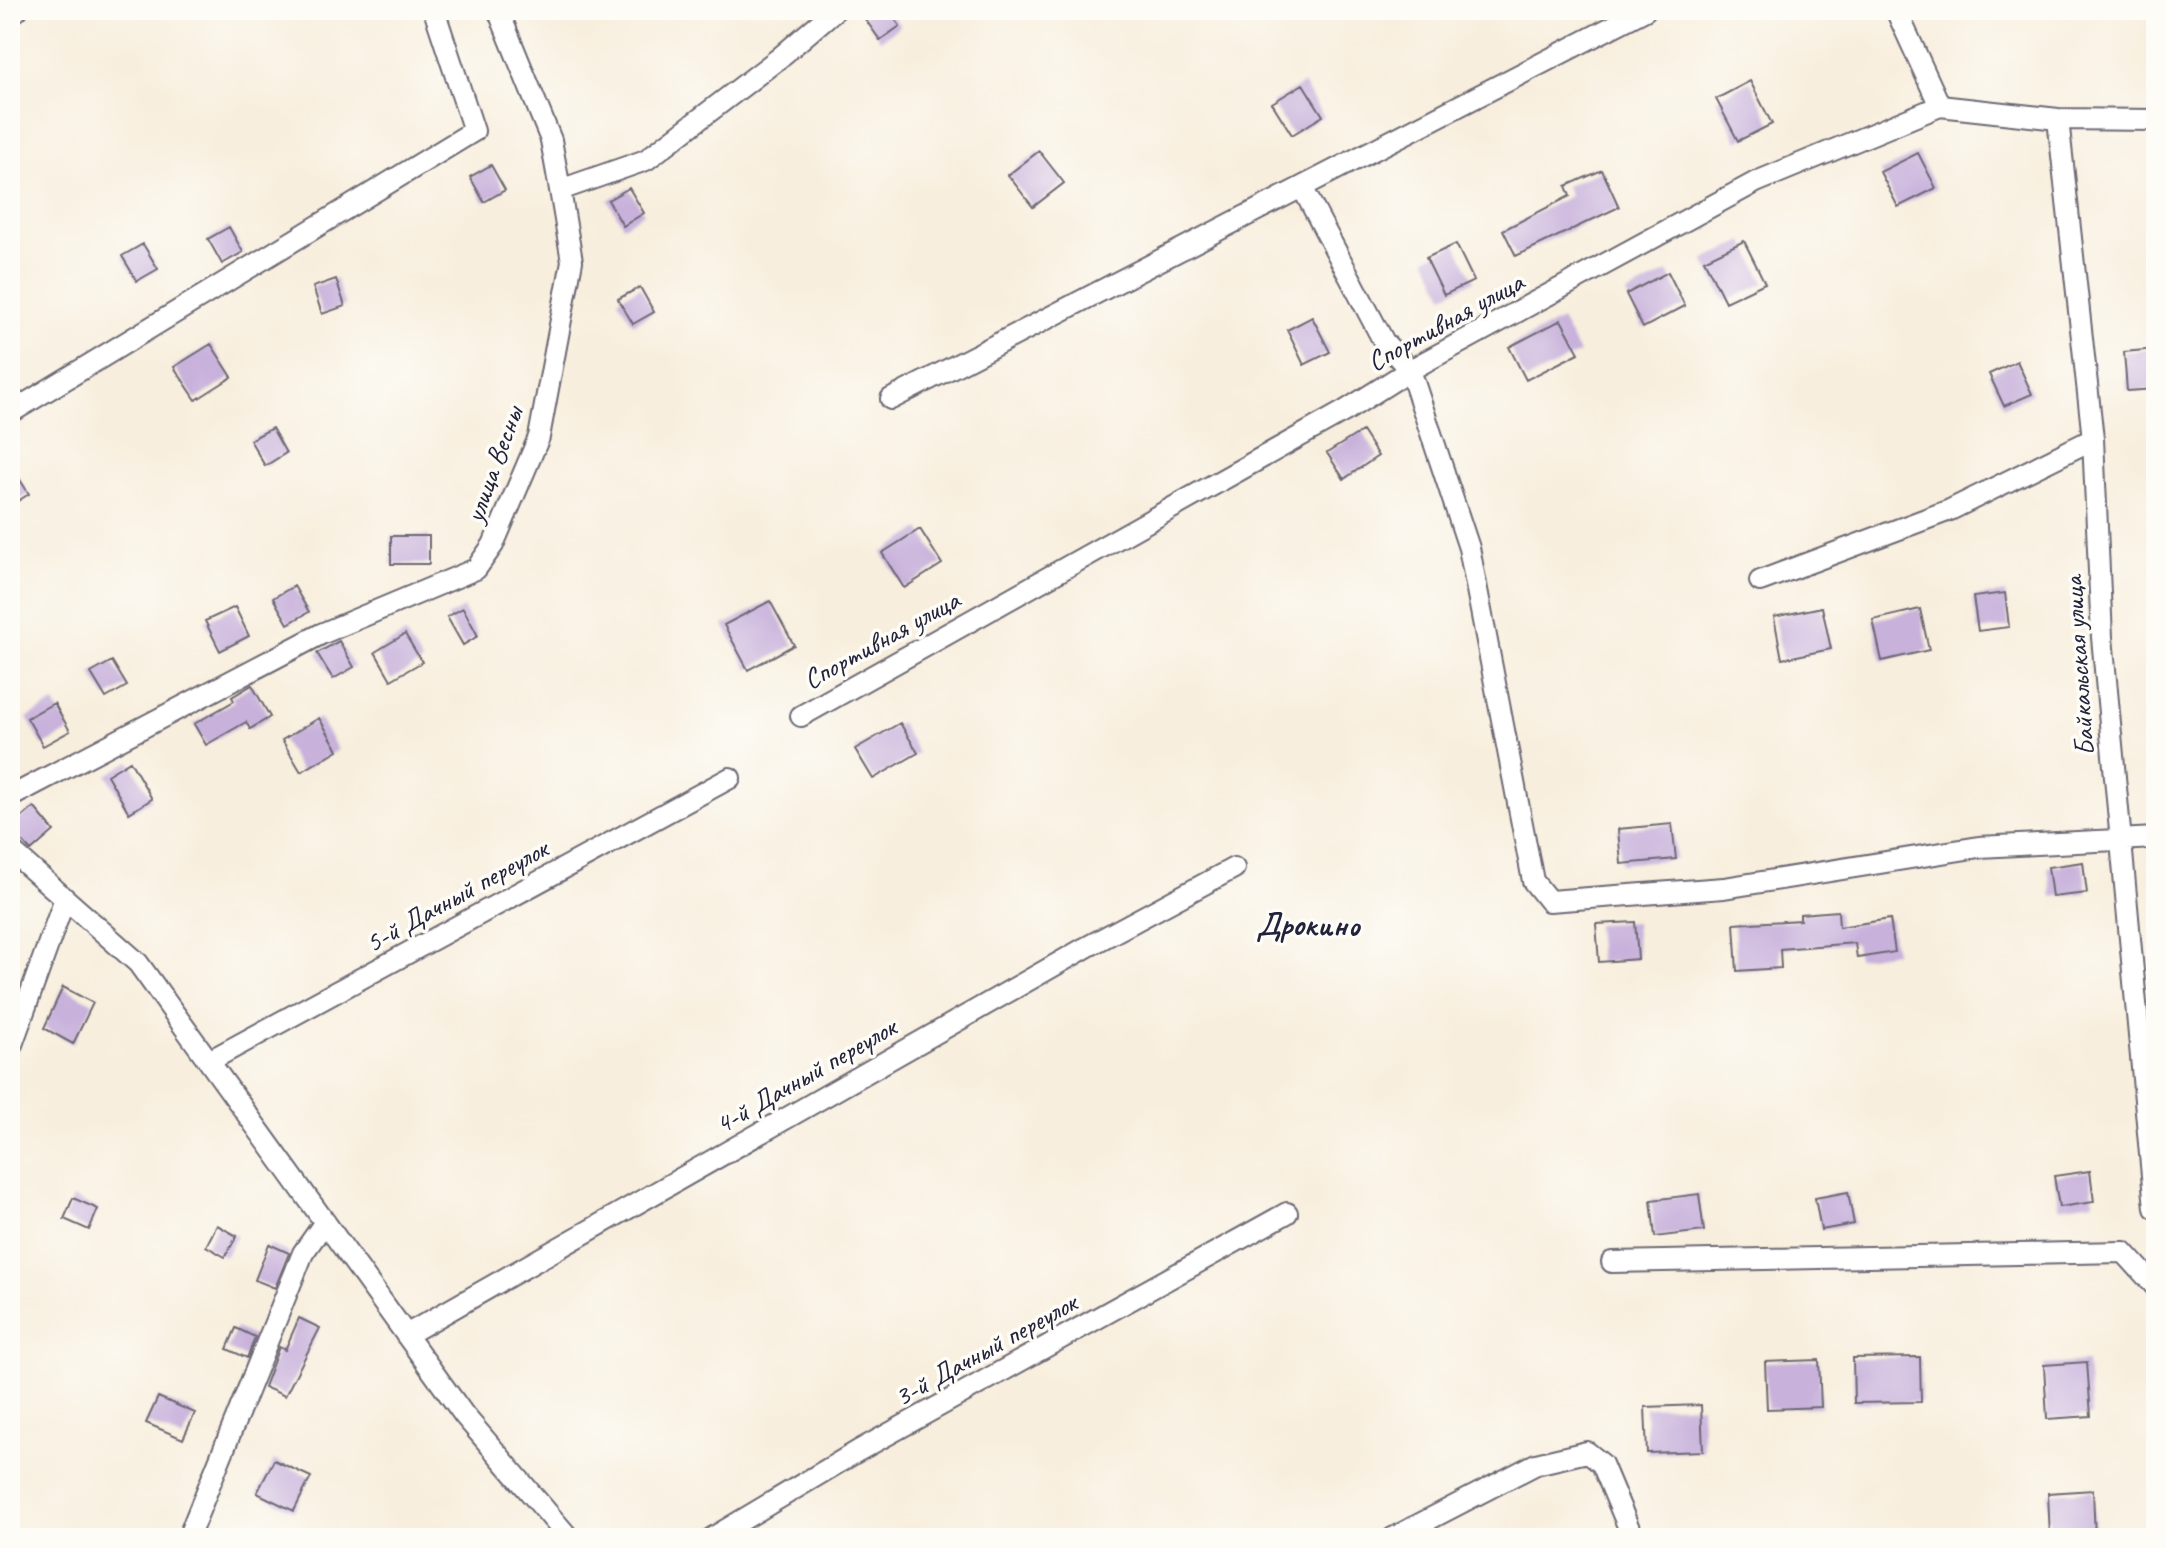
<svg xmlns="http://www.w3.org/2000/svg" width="2166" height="1548" viewBox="0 0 2166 1548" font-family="Caveat,sans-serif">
<rect width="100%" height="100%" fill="#fdfcf7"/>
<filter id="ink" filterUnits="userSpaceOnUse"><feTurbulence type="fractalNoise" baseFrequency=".0125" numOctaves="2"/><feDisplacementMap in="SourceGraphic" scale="16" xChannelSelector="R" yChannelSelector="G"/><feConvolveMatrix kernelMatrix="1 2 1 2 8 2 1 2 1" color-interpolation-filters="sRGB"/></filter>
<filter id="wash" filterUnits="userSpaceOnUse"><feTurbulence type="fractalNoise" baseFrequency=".006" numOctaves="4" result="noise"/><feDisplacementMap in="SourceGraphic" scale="32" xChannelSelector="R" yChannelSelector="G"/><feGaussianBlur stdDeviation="1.8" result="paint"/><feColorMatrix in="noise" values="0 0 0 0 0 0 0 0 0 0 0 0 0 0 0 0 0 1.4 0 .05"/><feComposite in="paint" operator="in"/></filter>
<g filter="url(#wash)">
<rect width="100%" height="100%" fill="#f8eedd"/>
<g id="blocks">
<path fill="#c8b1db" d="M872,10H888L900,26L880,40L863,16Z
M1750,81L1772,124L1738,141L1716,99Z
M1303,84L1323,116L1292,135L1272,103Z
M1039,151L1064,183L1033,207L1008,175Z
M1918,153L1936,188L1898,207L1880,172Z
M491,165L505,190L484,202L470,177Z
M1602,170L1619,207L1516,256L1503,230L1570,196L1566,186Z
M629,188L644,213L623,226L608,200Z
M229,227L243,252L222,264L208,239Z
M1744,241L1765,283L1725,302L1704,260Z
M143,244L158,269L137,281L122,256Z
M1456,244L1474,281L1444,295L1426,258Z
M1668,272L1685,306L1643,328L1626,294Z
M336,279L345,306L322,314L313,287Z
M640,287L654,312L633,324L618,299Z
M1312,317L1330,352L1304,365L1287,330Z
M1561,320L1579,353L1526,380L1509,347Z
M211,344L232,377L196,400L174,367Z
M2156,349V389L2127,391L2124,352Z
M2017,361L2032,394L2004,406L1989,374Z
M272,428L286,453L265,466L250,440Z
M1362,431L1378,456L1344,479L1327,453Z
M10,464L29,494L10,506Z
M920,529L942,564L904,588L882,553Z
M391,536H429V564H391Z
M294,586L309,612L288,624L273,598Z
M2005,593L2009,627L1978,631L1973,597Z
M770,601L794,645L748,670L724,625Z
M235,607L249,636L220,651L205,621Z
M1822,607L1831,649L1782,659L1774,617Z
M463,608L478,636L463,645L447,617Z
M1920,609L1929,650L1882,661L1873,620Z
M405,634L422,662L391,680L375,652Z
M339,641L354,667L333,679L317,653Z
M112,661L127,686L106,698L91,673Z
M252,685L270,717L250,729L246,722L206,745L194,724L234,701L232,697Z
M54,703L70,731L43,746L27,718Z
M319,718L338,750L301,772L282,740Z
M900,723L918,753L873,779L855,749Z
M130,761L152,799L129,813L107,775Z
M34,807L54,831L31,851L10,828Z
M1672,824L1676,859L1621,864L1618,829Z
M2083,862L2087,893L2052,897L2048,867Z
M1838,911L1839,927L1890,919L1895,952L1857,958L1855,943L1780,949L1781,968L1737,971L1734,924L1800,920V914Z
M1635,922L1638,959L1599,962L1596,924Z
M63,987L93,1003L73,1044L44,1028Z
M2090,1171L2094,1202L2059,1207L2054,1176Z
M1848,1192L1854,1224L1821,1230L1815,1198Z
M1699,1194L1704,1231L1655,1237L1651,1200Z
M73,1198L98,1209L89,1230L64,1219Z
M217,1225L237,1236L225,1257L206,1246Z
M269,1244L289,1253L275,1288L255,1280Z
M299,1318L320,1328L285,1396L264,1387L279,1347L285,1350Z
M236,1328L255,1337L247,1358L227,1349Z
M1920,1357L1921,1402L1854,1403L1853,1358Z
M1819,1360L1821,1407L1767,1409L1765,1362Z
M2087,1362L2091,1416L2047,1419L2044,1365Z
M158,1397L195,1413L183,1439L146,1423Z
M1701,1405L1703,1451L1647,1453L1645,1407Z
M274,1460L311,1477L294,1511L257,1493Z
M2093,1490L2095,1538H2050L2048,1493Z"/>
</g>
</g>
<g filter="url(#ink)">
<use href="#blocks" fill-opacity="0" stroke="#6d6974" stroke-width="2"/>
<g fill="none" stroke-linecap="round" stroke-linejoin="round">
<g stroke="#6d6974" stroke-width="24">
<path id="minor" d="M498,10L551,140L560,190
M1896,10L1940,106
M10,15L17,10
M2058,119L2093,439L2102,637L2155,1208
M1302,187L1384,342L1410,370L1469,548L1533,881L1549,901L1724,888L1979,847L2156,838
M891,399L1645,10
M10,413L474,131L435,13
M1760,581L1950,510L2093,439
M801,716L1345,411L1410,370L1756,182L1940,106L2058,119L2156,120
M10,797L321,634L476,569L493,545L539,437L572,261L560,190L646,160L778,59L835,10
M10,850L138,963L464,1415L569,1538
M10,1050L64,901
M209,1061L730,778
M1612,1262L2124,1252L2156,1287
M406,1335L1085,948L1234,868
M188,1538L303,1253L325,1222
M712,1538L858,1451L1287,1213
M1393,1538L1536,1464L1587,1452L1602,1464L1633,1538"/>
</g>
<use href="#minor" stroke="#fff" stroke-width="20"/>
</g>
</g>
<g text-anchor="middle" stroke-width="7" stroke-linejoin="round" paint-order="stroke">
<g font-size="28" fill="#22223b" stroke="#fdfcf7">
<text transform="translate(1445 321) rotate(-29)" y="10">Спортивная улица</text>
<text transform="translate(493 464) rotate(-70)" y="10">улица Весны</text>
<text transform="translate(881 639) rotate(-29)" y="10">Спортивная улица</text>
<text transform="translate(2078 666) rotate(-94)" y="10">Байкальская улица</text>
<text transform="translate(456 895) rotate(-29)" y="10">5-й Дачный переулок</text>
<text transform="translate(805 1075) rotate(-30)" y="10">4-й Дачный переулок</text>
<text transform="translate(985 1349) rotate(-29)" y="10">3-й Дачный переулок</text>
</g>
<g font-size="32" font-weight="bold" fill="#22223b" stroke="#fdfcf7">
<text x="1308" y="935">Дрокино</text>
</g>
</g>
<rect width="2166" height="1548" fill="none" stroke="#fdfcf7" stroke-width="40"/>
</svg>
